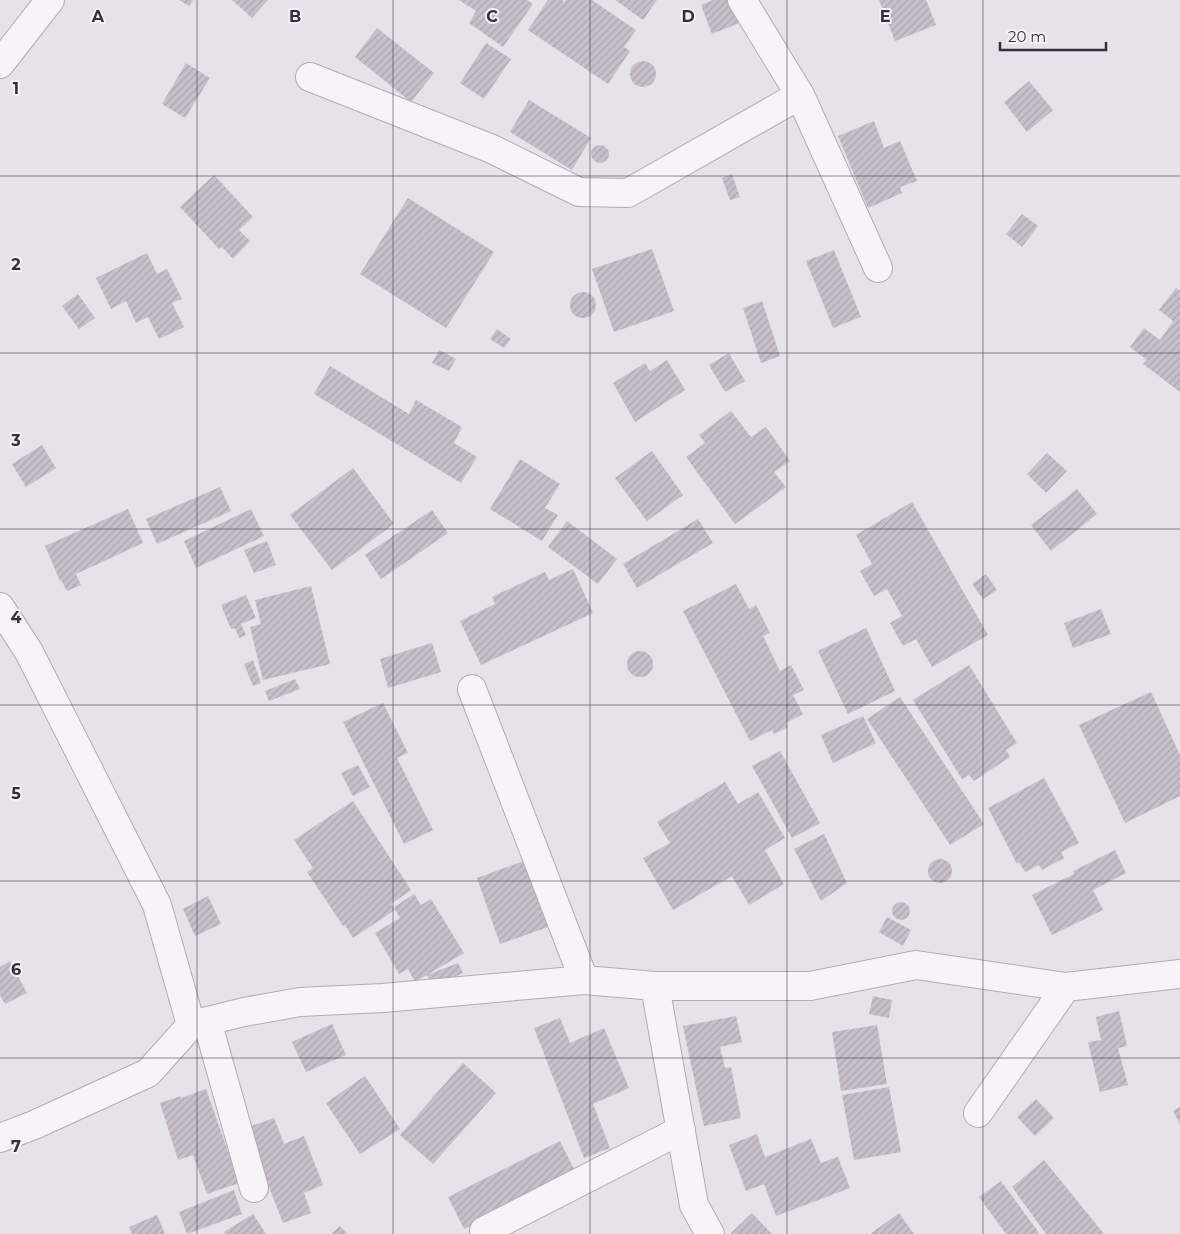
<svg xmlns="http://www.w3.org/2000/svg" width="1180" height="1234" viewBox="0 0 1180 1234" font-family="Montserrat,sans-serif">
<defs>
<pattern id="building-hatch" width="6" height="6" patternUnits="userSpaceOnUse" patternTransform="scale(1.25)"><rect width="6" height="6" fill="#c7c0cb"/><path d="M-1 1l2-2M0 6l6-6M5 7l2-2" fill="none" stroke="#aca5af"/></pattern>
</defs>
<rect width="100%" height="100%" fill="#e6e2e9"/>
<path fill="url(#building-hatch)" d="M179,0H193L189,6Z
M232,0H268L252,18Z
M459,0H527L533,4L503,47L469,23L476,11Z
M548,0H562L564,2L566,0H592L636,30L624,47L630,51L608,84L528,30Z
M615,0H657L643,20Z
M713,0H739L747,20L712,34L701,5Z
M879,0H926L936,25L895,41Z
M377,28L434,73L411,102L355,57Z
M486,43L511,59L484,99L460,83Z
M630 74a13 13 0 1 1 26 0a13 13 0 1 1-26 0Z
M186,63L210,78L185,118L162,104Z
M1029,81L1053,110L1027,132L1004,102Z
M529,100L591,138L572,170L510,132Z
M874,121L884,148L900,141L917,181L900,187L902,193L868,208L838,136Z
M591 154a9 9 0 1 1 18 0a9 9 0 1 1-18 0Z
M732,174L740,197L730,200L722,178Z
M214,175L253,217L239,230L250,241L233,259L222,247L219,249L180,207Z
M408,198L494,252L446,328L360,274Z
M1022,214L1038,226L1022,247L1006,234Z
M652,249L674,311L614,332L592,269Z
M834,250L861,317L833,328L806,261Z
M147,253L157,274L167,269L182,299L172,303L184,327L159,339L148,317L136,323L126,301L111,309L96,278Z
M1176,288L1180,291V392L1143,364L1147,360L1130,347L1144,328L1160,340L1173,321L1159,310Z
M570 305a13 13 0 1 1 26 0a13 13 0 1 1-26 0Z
M78,294L95,318L79,329L62,306Z
M762,301L780,356L761,363L743,308Z
M497,329L511,339L504,348L490,339Z
M439,350L456,359L449,371L432,363Z
M729,353L745,381L725,392L709,365Z
M667,360L685,390L635,422L613,383L645,363L650,371Z
M330,366L409,414L416,400L462,427L454,443L477,457L461,483L314,394Z
M731,411L751,437L766,427L790,461L774,472L786,487L735,524L686,457L705,443L699,435Z
M42,445L56,468L26,487L12,464Z
M652,451L683,495L647,521L615,478Z
M1047,453L1067,471L1046,493L1027,474Z
M520,459L560,484L545,508L558,515L542,541L490,509Z
M353,468L394,524L332,570L290,515Z
M220,487L231,511L157,544L146,519Z
M1077,489L1097,514L1051,551L1031,525Z
M912,502L988,635L932,667L916,639L903,646L890,623L902,616L887,589L874,596L860,571L872,564L856,535Z
M128,509L143,543L76,574L81,585L67,591L61,580L60,581L45,546Z
M251,509L264,536L196,568L184,541Z
M432,510L448,533L381,579L365,555Z
M698,519L713,543L637,588L623,564Z
M567,521L617,559L598,584L548,547Z
M267,541L276,565L254,573L244,550Z
M573,569L593,613L481,665L460,621L495,604L492,597L545,572L549,580Z
M986,574L997,590L983,599L972,584Z
M736,584L749,609L756,605L770,633L763,636L780,671L791,665L804,690L793,695L803,714L786,723L788,727L774,734L772,730L750,741L683,611Z
M311,586L330,664L263,680L250,627L261,624L255,600Z
M246,595L256,618L241,624L246,635L239,638L235,628L231,629L221,605Z
M1101,609L1111,634L1073,648L1064,623Z
M866,628L895,691L848,714L818,651Z
M432,643L441,672L388,688L380,659Z
M627 664a13 13 0 1 1 26 0a13 13 0 1 1-26 0Z
M253,660L261,683L253,686L244,664Z
M969,665L1017,743L1006,750L1010,757L974,781L969,775L962,779L913,700Z
M295,679L300,689L269,701L265,691Z
M1151,692L1180,755V796L1125,823L1079,725Z
M900,697L984,824L950,845L867,719Z
M383,703L408,753L397,758L433,830L404,844L343,722Z
M863,716L876,743L833,763L821,735Z
M780,751L820,823L792,838L752,766Z
M358,765L370,787L353,796L341,773Z
M1044,778L1079,843L1061,852L1064,858L1042,870L1039,865L1025,872L1019,862L1017,864L988,808Z
M725,782L738,804L758,792L785,838L765,850L784,884L749,905L732,876L673,910L643,858L670,843L657,822Z
M353,801L411,890L391,904L395,910L353,938L345,925L343,926L307,872L313,868L294,840Z
M824,834L847,883L821,901L794,849Z
M1115,850L1126,873L1093,890L1103,910L1052,935L1032,895L1074,874L1073,871Z
M928 871a12 12 0 1 1 24 0a12 12 0 1 1-24 0Z
M524,861L548,927L500,944L477,878Z
M414,894L421,905L431,899L464,953L415,982L408,969L399,974L375,933L400,918L394,907Z
M208,896L221,924L195,936L183,909Z
M892 911a9 9 0 1 1 18 0a9 9 0 1 1-18 0Z
M887,917L911,930L903,946L879,932Z
M10,961L27,993L5,1004L0,995V967Z
M458,963L463,973L432,987L427,975Z
M873,996L892,1000L889,1018L869,1014Z
M1119,1011L1127,1046L1118,1048L1128,1085L1100,1092L1088,1042L1101,1040L1096,1017Z
M736,1016L742,1042L720,1047L725,1068L731,1067L741,1118L704,1126L683,1026Z
M560,1018L570,1043L604,1028L629,1088L593,1104L610,1148L584,1158L534,1028Z
M332,1024L346,1055L306,1072L292,1042Z
M877,1025L887,1084L841,1091L832,1032Z
M463,1063L496,1093L433,1164L400,1135Z
M365,1076L400,1129L360,1154L326,1103Z
M889,1087L901,1152L854,1160L842,1095Z
M206,1089L239,1183L207,1194L193,1155L178,1160L160,1103L181,1096V1098Z
M1036,1099L1054,1118L1035,1136L1017,1117Z
M1180,1107V1124L1173,1111Z
M274,1118L284,1144L304,1136L323,1185L304,1193L311,1213L283,1223L246,1128Z
M757,1134L765,1157L811,1139L821,1163L838,1157L850,1188L776,1216L764,1184L746,1191L729,1145Z
M560,1141L576,1173L464,1229L448,1197Z
M1044,1160L1104,1234H1046L1012,1187Z
M1001,1181L1039,1233L1037,1234H1006L979,1197Z
M234,1190L242,1214L187,1234L179,1212Z
M752,1213L772,1234H730Z
M899,1213L914,1234H870Z
M253,1214L266,1234H225L224,1232Z
M157,1215L165,1234H132L129,1227Z
M340,1226L347,1234H331Z"/>
<g fill="none" stroke-linecap="round" stroke-linejoin="round">
<g stroke="#b2abb6" stroke-width="30">
<path id="minor" d="M742,0L800,95L878,268
M0,64L50,0
M310,77L492,149L579,192L628,193L800,95
M0,607L29,652L157,905L191,1025
M472,689L584,980
M655,986L694,1205L710,1234
M207,1021L254,1188
M978,1113L1066,987
M0,1138L34,1125L148,1073L191,1025L244,1012L300,1002L383,998L584,980L655,986H810L916,965L1066,987L1180,974
M484,1231L681,1130"/>
</g>
<use href="#minor" stroke="#f6f4f8" stroke-width="28"/>
</g>
<path fill="none" stroke="#382c40" stroke-width="1" stroke-opacity="0.55" d="M197,0V1234M393,0V1234M590,0V1234M787,0V1234M983,0V1234M0,176H1180M0,353H1180M0,529H1180M0,705H1180M0,881H1180M0,1058H1180"/>
<g font-size="16" text-anchor="middle" font-weight="bold" fill="#382c40" stroke="#f4f1f7" stroke-width="4" stroke-linejoin="round" paint-order="stroke">
<text x="98" y="22">A</text>
<text x="295" y="22">B</text>
<text x="492" y="22">C</text>
<text x="688" y="22">D</text>
<text x="885" y="22">E</text>
<text x="16" y="94">1</text>
<text x="16" y="270">2</text>
<text x="16" y="446">3</text>
<text x="16" y="623">4</text>
<text x="16" y="799">5</text>
<text x="16" y="975">6</text>
<text x="16" y="1152">7</text>
</g>
<path d="M1000 42v8h106v-8" fill="none" stroke="#382c40" stroke-width="2.5"/>
<text x="1008" y="42" font-size="15" fill="#382c40" stroke="#f4f1f7" stroke-width="4" paint-order="stroke">20 m</text>
</svg>
